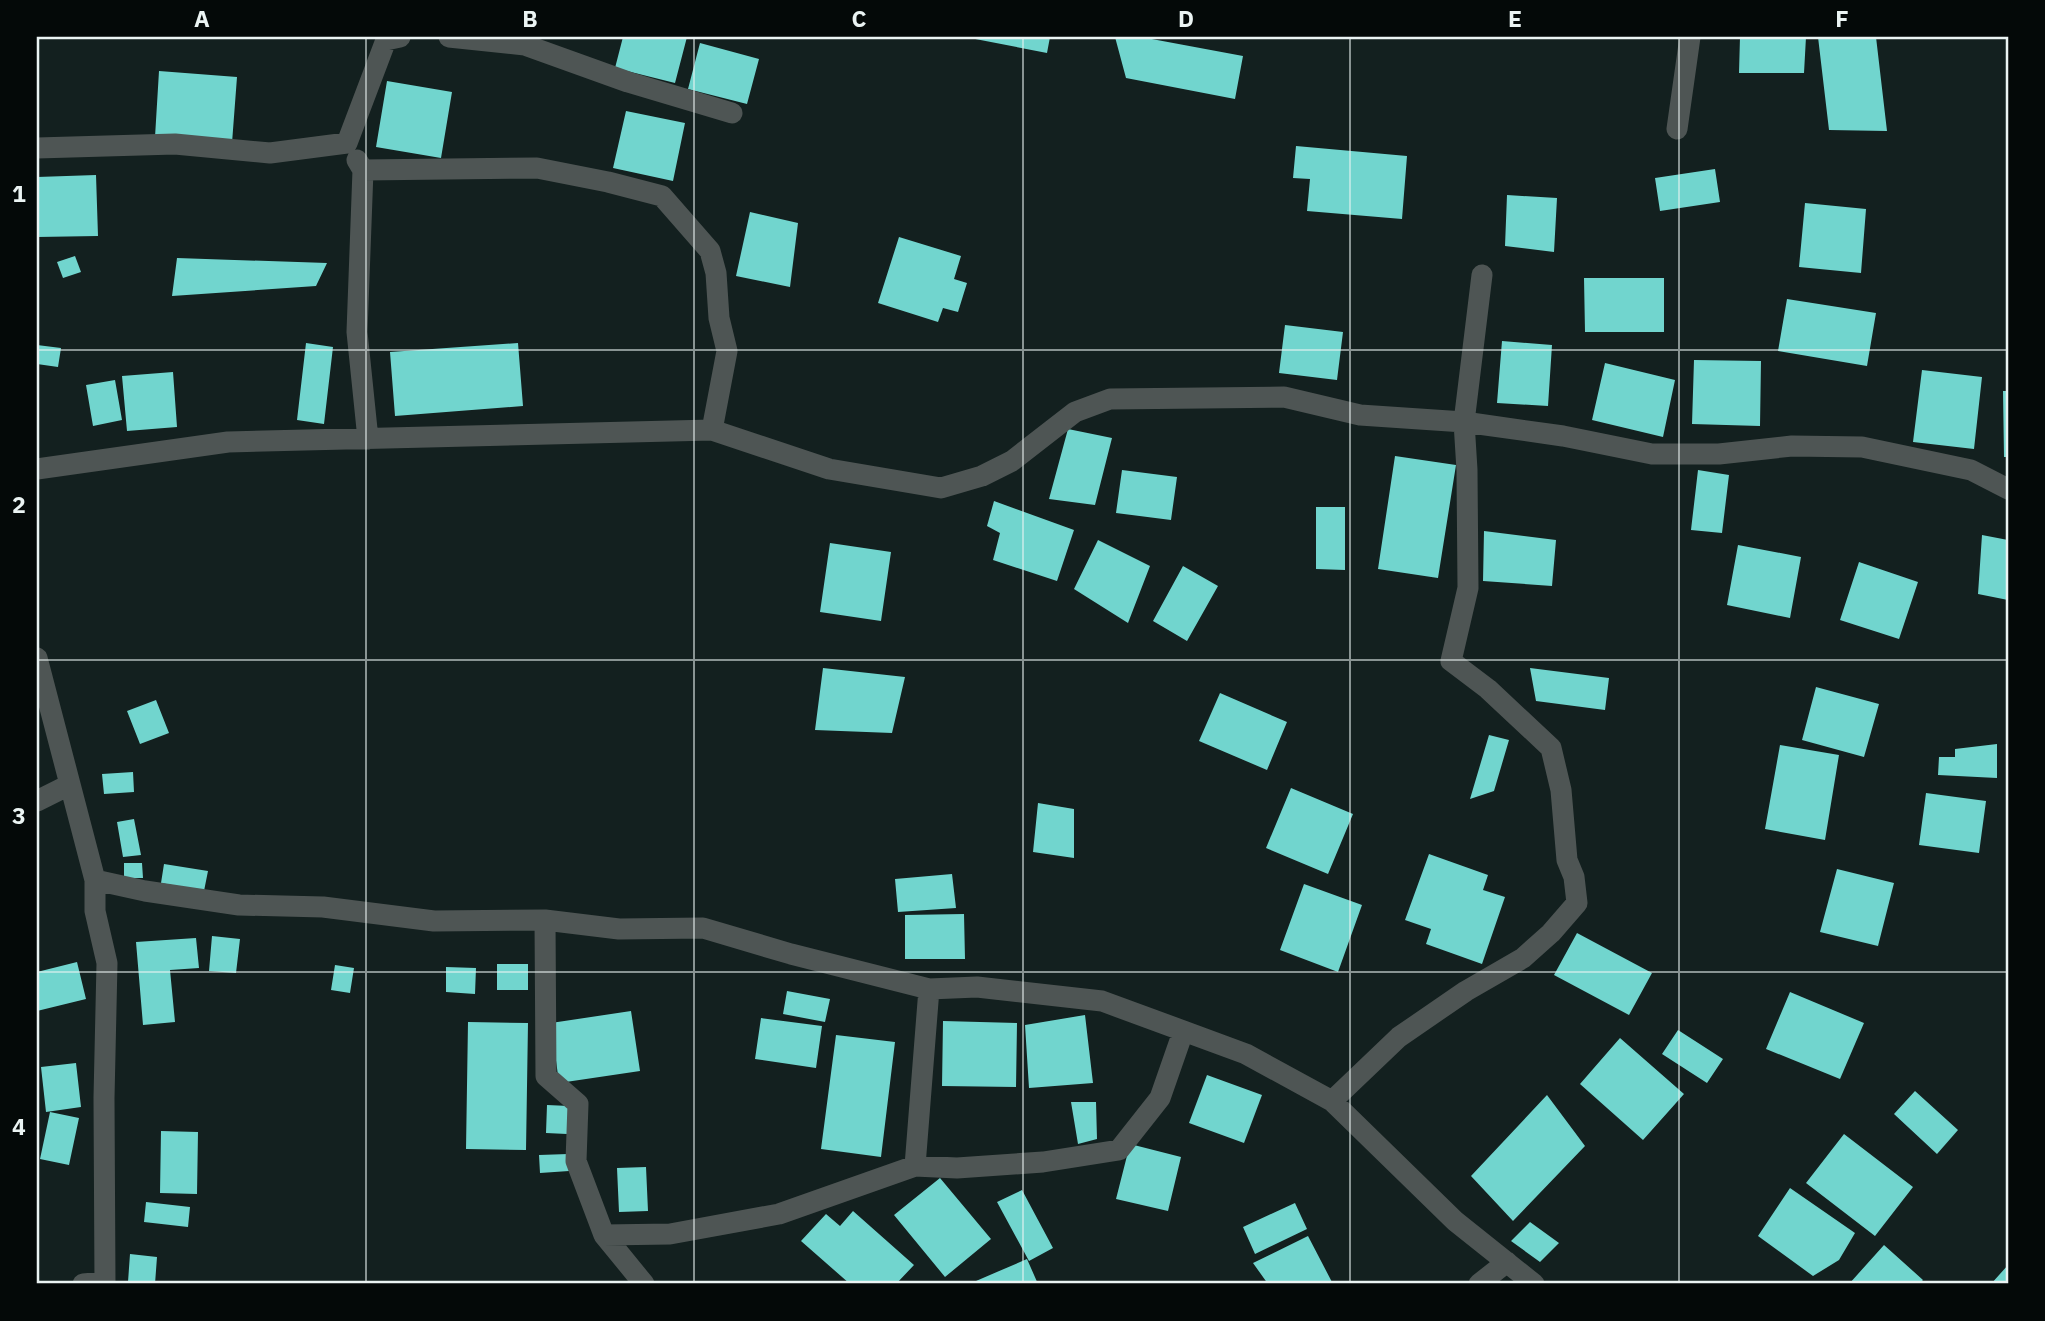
<svg xmlns="http://www.w3.org/2000/svg" width="2045" height="1321" viewBox="0 0 2045 1321" font-family="'IBM Plex Sans',sans-serif">
<rect width="100%" height="100%" fill="#13201f"/>
<path fill="#71d5ce" d="M623,37H687L675,83L615,68Z
M965,37H1050L1047,53Z
M1115,37H1141L1243,56L1235,99L1126,78Z
M1740,37H1806L1804,73H1739Z
M1818,37H1876L1887,131L1829,130Z
M700,43L759,59L747,104L688,89Z
M159,71L237,77L232,143L155,137Z
M387,81L452,92L441,158L376,147Z
M626,111L685,123L673,181L613,168Z
M1296,146L1407,156L1402,219L1307,211L1310,179L1293,178Z
M1715,169L1720,202L1660,211L1655,178Z
M96,175L98,236L37,237V177Z
M1507,195L1557,198L1554,252L1505,246Z
M1805,203L1866,209L1861,273L1799,267Z
M750,212L798,223L790,287L736,276Z
M899,237L961,256L954,279L967,283L958,312L943,308L938,322L878,303Z
M75,256L81,272L63,278L57,262Z
M177,258L327,263L316,286L172,296Z
M1584,278H1664V332H1585Z
M1787,299L1876,313L1867,366L1778,351Z
M1285,325L1343,332L1337,380L1279,373Z
M1502,341L1552,345L1548,406L1497,403Z
M306,343L333,347L324,424L297,420Z
M518,343L523,406L395,416L390,352Z
M37,345L61,348L58,367L37,364Z
M1694,360L1761,361L1760,426L1692,424Z
M1605,363L1675,380L1663,437L1592,420Z
M1922,370L1982,377L1974,449L1913,442Z
M173,372L177,427L127,431L122,376Z
M115,380L122,420L93,426L86,385Z
M2003,391H2008V457H2004Z
M1068,429L1112,438L1095,505L1049,499Z
M1395,456L1456,465L1438,578L1378,569Z
M1122,470L1177,477L1171,520L1116,513Z
M1698,470L1729,475L1722,533L1691,530Z
M994,501L1074,530L1057,581L993,560L1000,533L987,526Z
M1316,507H1345V570L1316,569Z
M1484,531L1556,540L1552,586L1483,581Z
M1982,535L2008,540V600L1978,594Z
M1098,540L1150,566L1128,623L1074,589Z
M830,543L891,552L881,621L820,612Z
M1738,545L1801,557L1790,618L1727,605Z
M1859,562L1918,582L1899,639L1840,620Z
M1183,566L1218,586L1187,641L1153,621Z
M823,668L905,677L892,733L815,730Z
M1530,668L1609,678L1605,710L1536,701Z
M1816,687L1879,704L1864,757L1802,740Z
M1220,693L1287,722L1267,770L1199,741Z
M156,700L169,733L140,744L127,711Z
M1489,735L1509,740L1494,791L1470,799Z
M1997,744V778L1938,775L1939,757H1955V749Z
M1780,745L1839,755L1825,840L1765,829Z
M133,772L134,792L104,794L102,774Z
M1291,788L1353,814L1328,874L1266,848Z
M1926,793L1986,801L1979,853L1919,845Z
M1038,803L1074,809V858L1033,852Z
M134,819L141,855L123,857L117,822Z
M1429,854L1488,875L1483,890L1505,897L1482,964L1426,944L1431,929L1405,920Z
M124,863H142L143,878H124Z
M164,864L208,871L204,891L161,883Z
M1837,869L1894,883L1878,946L1820,932Z
M952,874L956,908L898,912L895,879Z
M1304,884L1362,905L1338,972L1280,950Z
M964,914L965,959H905V915Z
M1577,933L1652,973L1629,1015L1554,975Z
M212,936L240,939L236,973L209,971Z
M196,938L199,968L170,970L175,1022L143,1025L136,942Z
M77,962L86,999L37,1011V972Z
M497,964H528V990H497Z
M335,965L354,968L350,993L331,990Z
M446,967L476,968L475,994L446,992Z
M787,991L830,999L825,1022L783,1014Z
M1790,992L1864,1023L1840,1079L1766,1049Z
M631,1011L640,1071L559,1083L551,1023Z
M1085,1015L1093,1083L1029,1088L1025,1025Z
M761,1018L822,1026L816,1068L755,1059Z
M943,1021L1017,1023L1016,1087L942,1086Z
M468,1022L528,1023L526,1150L466,1149Z
M1678,1030L1723,1059L1707,1083L1662,1054Z
M836,1035L895,1042L881,1157L821,1149Z
M1620,1038L1684,1094L1643,1140L1580,1084Z
M76,1063L81,1107L46,1112L41,1067Z
M1207,1075L1262,1095L1244,1143L1189,1123Z
M1915,1091L1958,1130L1937,1154L1894,1114Z
M1547,1095L1585,1146L1513,1221L1471,1176Z
M1071,1102H1096L1097,1139L1078,1144Z
M547,1105L569,1106L567,1134L546,1133Z
M50,1112L79,1118L69,1165L40,1159Z
M161,1131L198,1132L197,1194L160,1193Z
M1844,1134L1913,1187L1875,1236L1806,1183Z
M1130,1144L1181,1157L1168,1211L1116,1199Z
M568,1154L569,1171L540,1173L539,1155Z
M646,1167L648,1211L619,1212L617,1168Z
M940,1178L991,1239L945,1277L894,1215Z
M1790,1188L1855,1233L1839,1260L1813,1276L1758,1236Z
M1022,1190L1053,1248L1029,1261L997,1202Z
M146,1202L190,1207L188,1227L144,1222Z
M1295,1203L1307,1229L1255,1254L1243,1227Z
M853,1211L914,1265L896,1284H850L801,1241L826,1214L840,1226Z
M1530,1222L1559,1243L1540,1262L1511,1241Z
M1308,1236L1333,1284H1268L1253,1263Z
M1884,1245L1923,1280L1919,1284H1849Z
M130,1254L157,1257L155,1284L128,1282Z
M1027,1259L1038,1284H977L976,1281Z
M2008,1265V1284H1991Z"/>
<g fill="none" stroke-linecap="round" stroke-linejoin="round">
<path stroke="#4e5554" stroke-width="21" d="M449,37L525,45L628,82L732,113
M1677,129L1690,37
M37,148L175,144L270,153L347,143L386,40L400,37
M357,160L363,170L357,332L368,439
M363,170L537,168L608,182L662,196L710,251L716,273L719,318L727,351L712,430
M37,469L228,442L712,430L829,469L941,488L982,476L1012,461L1075,412L1110,399L1284,397L1360,415L1464,422L1563,436L1652,454H1719L1792,446L1862,447L1971,470L2008,489
M37,658L95,880V911L107,963L104,1098L105,1284
M37,801L69,785
M95,880L145,891L239,905L323,907L434,921L545,920L619,929L703,928L791,954L929,989L977,987L1102,1001L1246,1054L1332,1101L1455,1221L1534,1284
M545,920L546,1076L578,1104L576,1161L604,1235L644,1284
M1332,1101L1399,1037L1466,991L1523,958L1551,933L1577,903L1574,877L1567,860L1561,790L1551,748L1488,689L1451,661L1468,588L1467,470L1464,422L1482,275
M915,1166L929,989
M604,1235L670,1234L779,1214L915,1166L957,1168L1043,1162L1119,1150L1160,1098L1183,1032
M83,1284L105,1282
M1479,1284L1507,1262"/>
</g>
<path fill="none" stroke="#ebf4f3" stroke-width="2" stroke-opacity="0.55" d="M366,37V1284M694,37V1284M1023,37V1284M1350,37V1284M1679,37V1284M37,350H2008M37,660H2008M37,972H2008"/>
<rect width="2045" height="1321" fill="none" stroke="#040908" stroke-width="77"/>
<rect x="38" y="38" width="1969" height="1244" fill="none" stroke="#ebf4f3" stroke-width="2.5"/>
<g font-size="23" text-anchor="middle" font-weight="bold" fill="#ebf4f3">
<text x="202" y="27">A</text>
<text x="530" y="27">B</text>
<text x="859" y="27">C</text>
<text x="1186" y="27">D</text>
<text x="1515" y="27">E</text>
<text x="1842" y="27">F</text>
<text x="19" y="202">1</text>
<text x="19" y="513">2</text>
<text x="19" y="824">3</text>
<text x="19" y="1135">4</text>
</g>
</svg>
